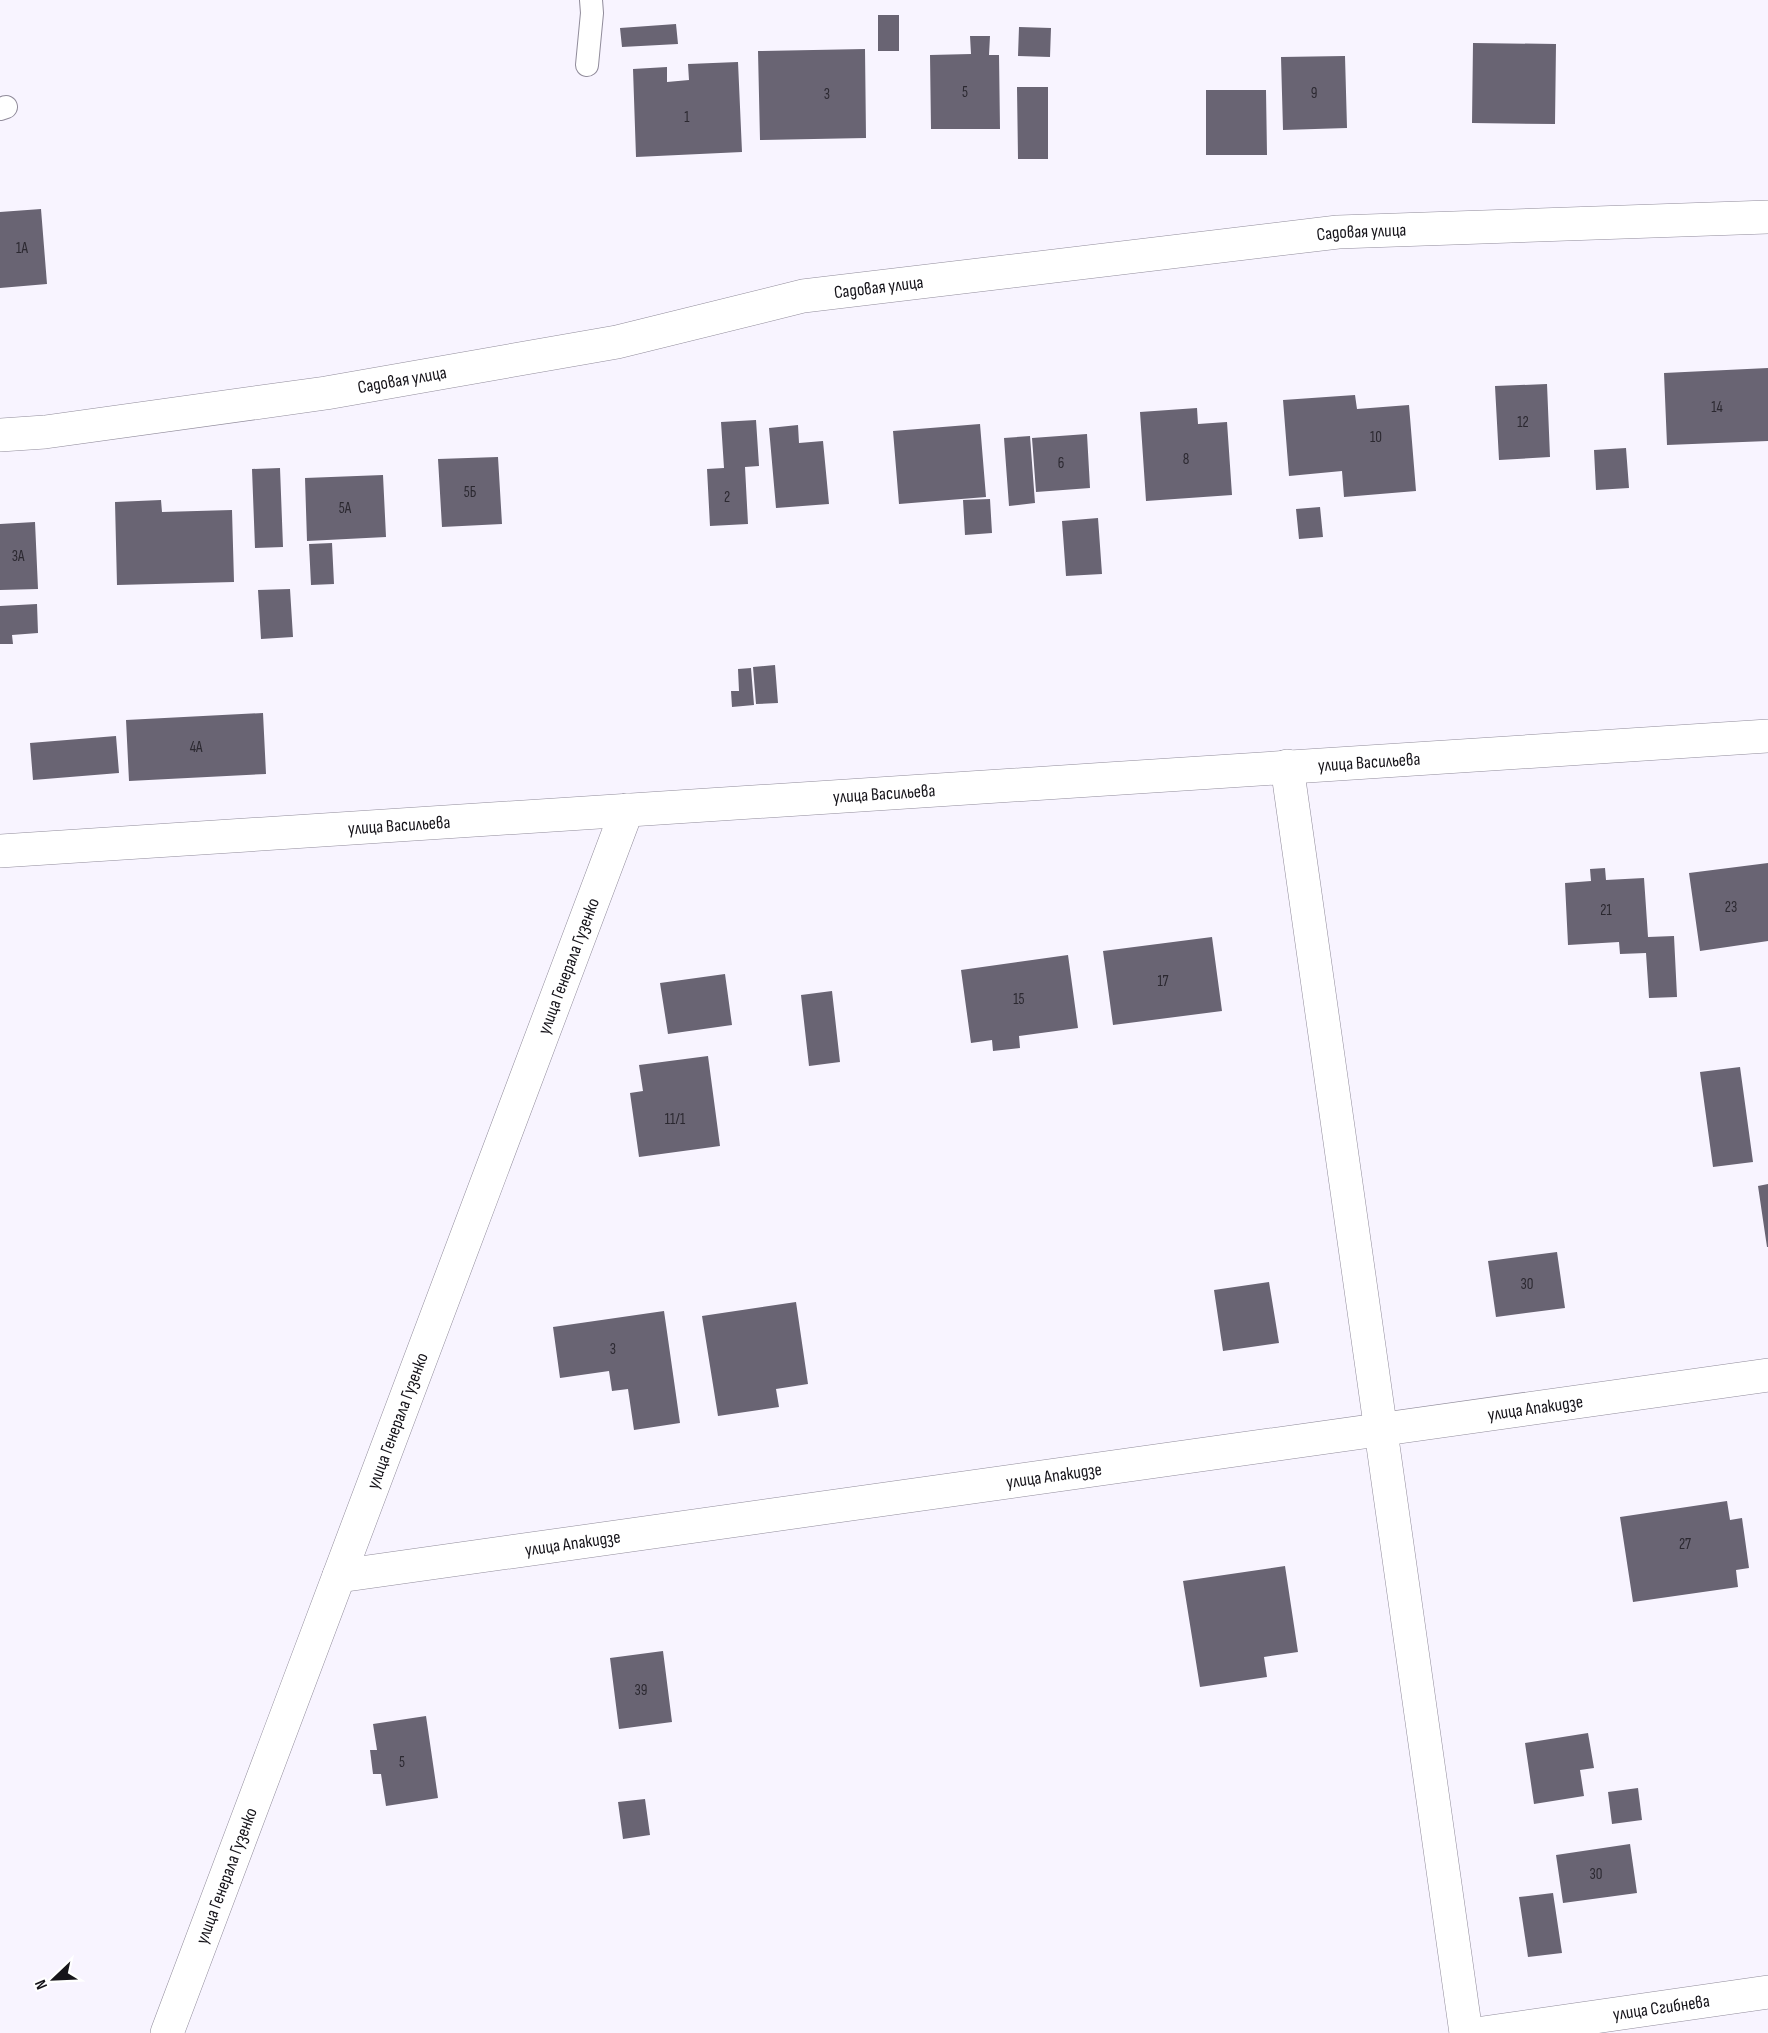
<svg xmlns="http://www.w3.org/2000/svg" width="1768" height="2033" viewBox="0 0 1768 2033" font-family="'Sofia Sans Condensed',sans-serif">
<rect width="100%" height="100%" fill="#f8f4ff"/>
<path fill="#696473" d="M878,15H899V51H878Z
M676,24L678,44L622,47L620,28Z
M1019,27L1051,28L1050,57L1018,56Z
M970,36H990L989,55H999L1000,129H931L930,55L971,54Z
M1473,43L1556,44L1555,124L1472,123Z
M865,49L866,138L760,140L758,51Z
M1345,56L1347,128L1283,130L1281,57Z
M738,62L742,152L636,157L633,69L667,67V82L689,80L688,64Z
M1017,87H1048V159H1018Z
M1206,90H1266L1267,155H1206Z
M41,209L47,284L0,288V212Z
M1768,368V441L1667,445L1664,373Z
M1547,384L1550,457L1499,460L1495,386Z
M1355,395L1357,409L1409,405L1416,491L1344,497L1342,471L1289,476L1283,400Z
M1197,408L1198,424L1227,422L1232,495L1146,501L1140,412Z
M756,420L759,466L745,467L748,524L710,526L707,469L724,468L721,422Z
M980,424L986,497L899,504L893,431Z
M798,425L799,443L823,441L829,504L776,508L769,428Z
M1087,434L1090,488L1036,492L1032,438Z
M1030,436L1035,503L1009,506L1004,438Z
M1626,448L1629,488L1596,490L1594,450Z
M498,457L502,524L442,527L438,459Z
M280,468L283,547L255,548L252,469Z
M383,475L386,537L307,541L305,478Z
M990,499L992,533L965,535L963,500Z
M161,500L162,512L232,510L234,582L117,585L115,502Z
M1320,507L1323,537L1299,539L1296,509Z
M1098,518L1102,574L1066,576L1062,521Z
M35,522L38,589L0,590V524Z
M332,543L334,584L311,585L309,544Z
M290,589L293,637L261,639L258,590Z
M37,604L38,633L12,635L13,644H0V606Z
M775,665L778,703L756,704L753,667Z
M751,668L754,705L732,707L731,691H739L738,669Z
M263,713L266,774L129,781L126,720Z
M116,736L119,773L33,780L30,743Z
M1768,863V941L1700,951L1689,873Z
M1605,868L1606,880L1644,878L1648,937L1674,936L1677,997L1649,998L1646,953L1620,954L1619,942L1568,945L1565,883L1591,881L1590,869Z
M1212,937L1222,1011L1113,1025L1103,951Z
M1068,955L1078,1028L1019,1036L1020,1048L993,1051L992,1040L971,1043L961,970Z
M725,974L732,1025L668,1034L660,983Z
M832,991L840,1062L809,1066L801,995Z
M708,1056L720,1146L639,1157L630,1093L643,1091L639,1065Z
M1740,1067L1753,1162L1713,1167L1700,1072Z
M1768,1184V1247H1767L1758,1186Z
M1557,1252L1565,1308L1496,1317L1488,1261Z
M1269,1282L1279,1343L1223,1351L1214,1290Z
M796,1302L808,1384L776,1389L779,1407L718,1416L702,1316Z
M664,1311L680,1423L634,1430L628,1389L612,1391L609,1371L560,1378L553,1327Z
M1727,1501L1730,1520L1742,1518L1749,1568L1736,1570L1738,1587L1633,1602L1620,1517Z
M1285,1566L1298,1652L1264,1657L1267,1677L1200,1687L1183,1581Z
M663,1651L672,1722L619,1729L610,1658Z
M426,1716L438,1798L386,1806L381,1774H373L370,1750H377L373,1724Z
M1588,1733L1594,1768L1580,1770L1584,1796L1534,1804L1525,1743Z
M1638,1788L1642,1820L1612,1824L1608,1792Z
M645,1799L650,1835L623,1839L618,1802Z
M1630,1844L1637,1893L1563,1903L1556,1855Z
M1553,1893L1562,1953L1528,1957L1519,1897Z"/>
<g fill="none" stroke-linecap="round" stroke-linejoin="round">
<g stroke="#918c9b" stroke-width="24">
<path id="service" d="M587,65L592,13L591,0
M0,109L6,107"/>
</g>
<g stroke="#918c9b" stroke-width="34">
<g id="minor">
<path id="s1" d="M0,435L45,432L326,393L617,342L803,296L1338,232L1768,217"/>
<path d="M1287,766L1466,2033"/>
<path id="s2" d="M0,851L1768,736"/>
<path id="s3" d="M339,1576L1768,1375"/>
<path id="s4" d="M167,2033L627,810"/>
<path id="s5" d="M1483,2033L1768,1992"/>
</g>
</g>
<use href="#service" stroke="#fff" stroke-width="22"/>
<use href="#minor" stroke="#fff" stroke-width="33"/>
</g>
<g text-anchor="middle" stroke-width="4.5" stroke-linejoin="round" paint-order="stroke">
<g font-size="15" fill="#2b2830">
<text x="965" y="97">5</text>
<text x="1314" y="98">9</text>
<text x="827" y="99">3</text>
<text x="687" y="122">1</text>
<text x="22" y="253">1А</text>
<text x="1717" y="412">14</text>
<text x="1523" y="427">12</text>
<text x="1376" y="442">10</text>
<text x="1186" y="464">8</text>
<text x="1061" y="468">6</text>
<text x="470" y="497">5Б</text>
<text x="727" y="502">2</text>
<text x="345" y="513">5А</text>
<text x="18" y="561">3А</text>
<text x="196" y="752">4А</text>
<text x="1731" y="912">23</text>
<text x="1606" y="915">21</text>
<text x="1163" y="986">17</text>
<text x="1019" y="1004">15</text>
<text x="675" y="1124">11/1</text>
<text x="1527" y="1289">30</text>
<text x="613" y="1354">3</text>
<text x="1685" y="1549">27</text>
<text x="641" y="1695">39</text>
<text x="402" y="1767">5</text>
<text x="1596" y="1879">30</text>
</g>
<g font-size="18" fill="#16141a" stroke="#fff">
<text dy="6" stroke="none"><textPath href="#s1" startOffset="1378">Садовая улица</textPath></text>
<text dy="6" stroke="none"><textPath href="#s1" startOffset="892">Садовая улица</textPath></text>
<text dy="6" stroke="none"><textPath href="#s1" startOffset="406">Садовая улица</textPath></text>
<text dy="6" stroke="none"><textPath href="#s2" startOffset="1372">улица Васильева</textPath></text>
<text dy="6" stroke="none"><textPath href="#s2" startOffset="886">улица Васильева</textPath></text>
<text dy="6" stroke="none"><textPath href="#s2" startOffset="400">улица Васильева</textPath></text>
<text dy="6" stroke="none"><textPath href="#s4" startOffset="1140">улица Генерала Гузенко</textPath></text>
<text dy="6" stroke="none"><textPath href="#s3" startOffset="1208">улица Апакидзе</textPath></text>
<text dy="6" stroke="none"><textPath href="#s4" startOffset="654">улица Генерала Гузенко</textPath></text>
<text dy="6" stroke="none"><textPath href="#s3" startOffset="722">улица Апакидзе</textPath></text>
<text dy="6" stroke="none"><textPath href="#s3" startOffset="236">улица Апакидзе</textPath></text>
<text dy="6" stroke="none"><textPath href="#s4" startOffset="168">улица Генерала Гузенко</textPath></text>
<text dy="6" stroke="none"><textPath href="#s5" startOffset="180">улица Сгибнева</textPath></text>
</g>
</g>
<g transform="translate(54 1979) rotate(247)" stroke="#ffffff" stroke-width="4.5" paint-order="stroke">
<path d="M0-4.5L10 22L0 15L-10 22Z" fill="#16141a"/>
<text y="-9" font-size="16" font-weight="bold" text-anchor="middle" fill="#16141a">N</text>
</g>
</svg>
